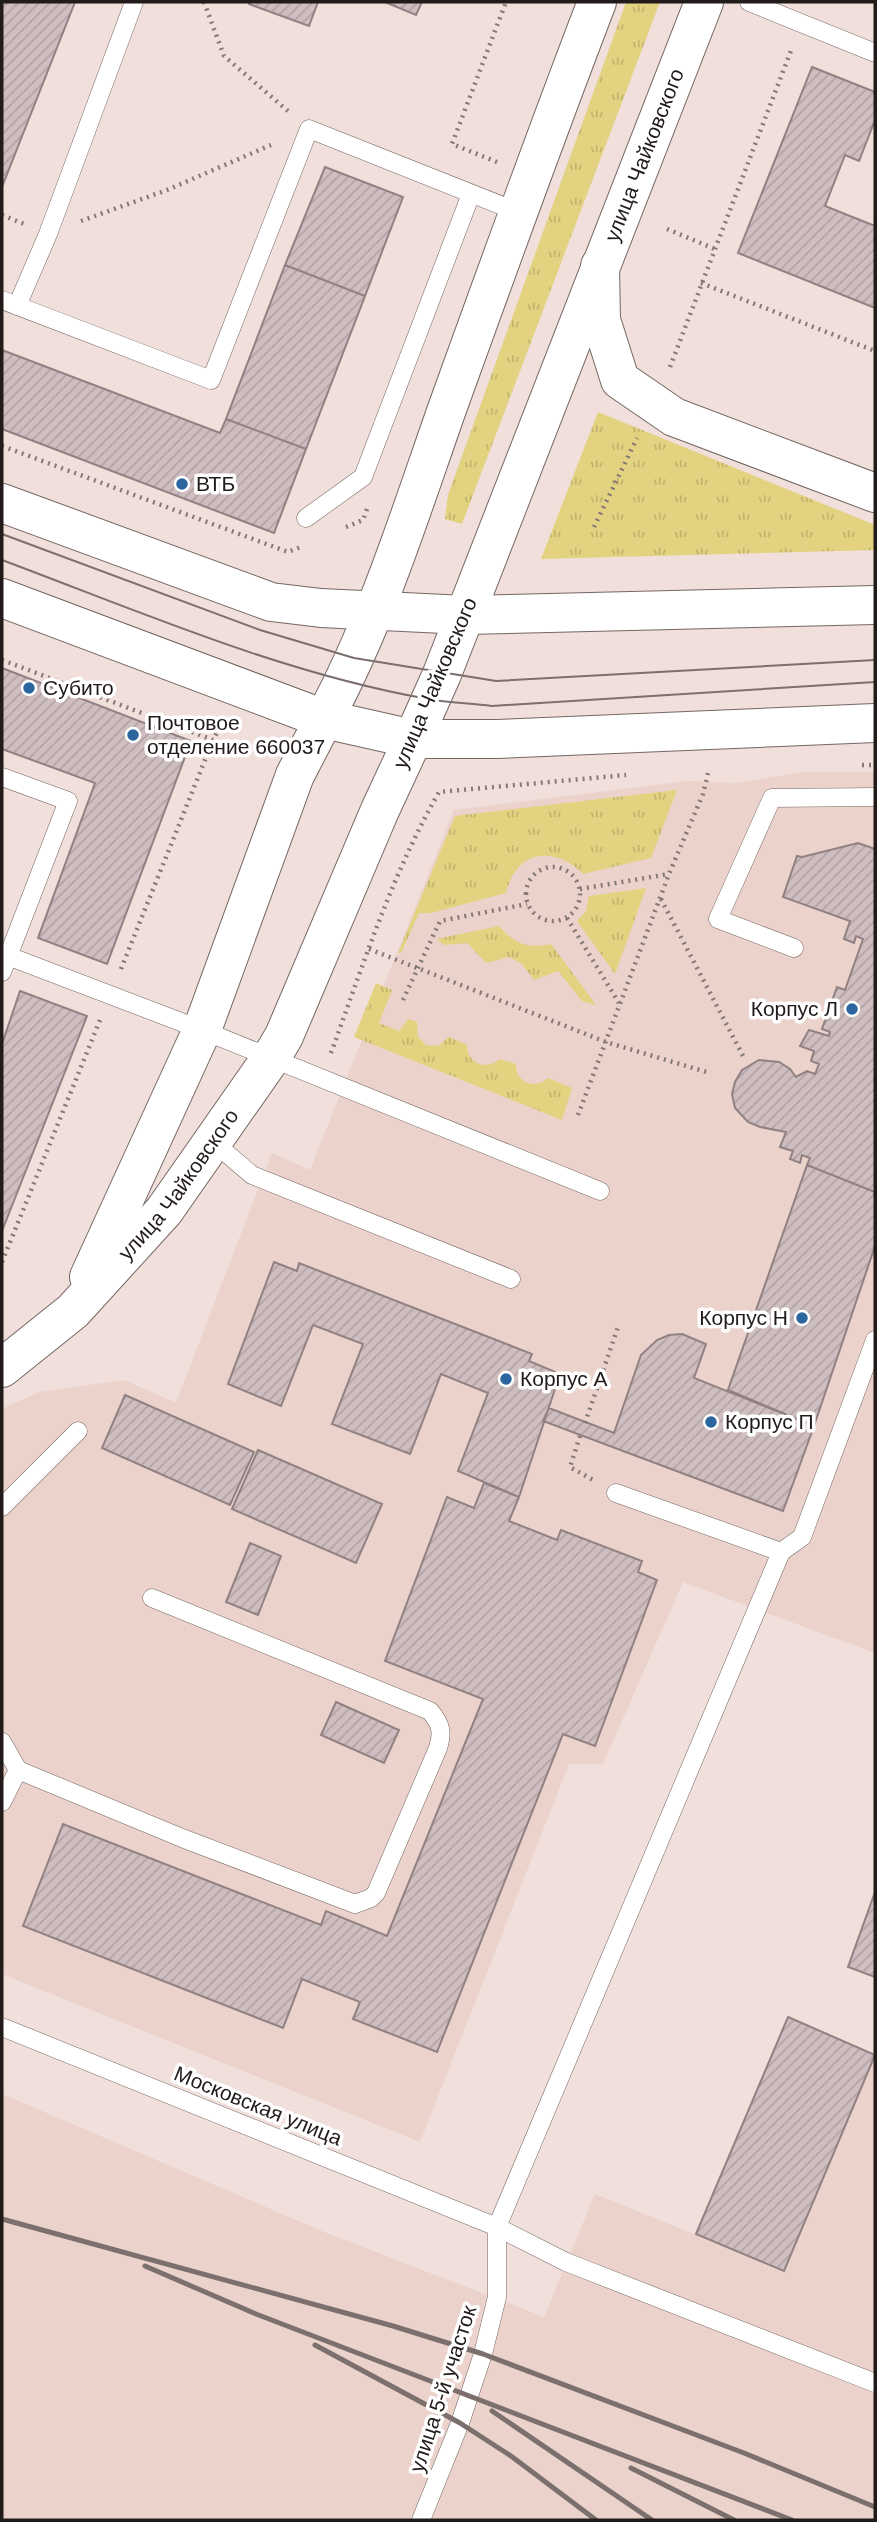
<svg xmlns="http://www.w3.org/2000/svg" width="877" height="2522" viewBox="0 0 877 2522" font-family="Arial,sans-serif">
<defs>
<pattern id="grass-tufts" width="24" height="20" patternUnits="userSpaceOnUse" patternTransform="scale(1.75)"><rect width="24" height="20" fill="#e3d27f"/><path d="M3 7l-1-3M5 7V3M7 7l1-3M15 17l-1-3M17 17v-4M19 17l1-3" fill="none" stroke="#c2b46d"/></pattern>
<pattern id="building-hatch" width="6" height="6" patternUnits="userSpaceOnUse" patternTransform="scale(1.75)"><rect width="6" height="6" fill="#cfbec0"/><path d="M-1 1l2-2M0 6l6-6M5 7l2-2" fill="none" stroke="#b1a3a4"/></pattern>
</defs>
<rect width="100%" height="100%" fill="#f0dfda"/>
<path fill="#ebd2cb" d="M805,772H875V1653L683,1582L603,1764H569L420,2142L2,1974V1409L39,1392L124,1380L176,1403L272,1153L310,1170L454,810L688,781L736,783Z
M875,2055V2520H2V2094L324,2232L544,2317L595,2194L784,2271Z"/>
<path fill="url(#grass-tufts)" d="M626,2H660L462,524L445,519L448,495Z
M598,412L875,525V550L541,559Z
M677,790L651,858L583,874C554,845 516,850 506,893L431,913H419L401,953H398L455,816Z
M646,888L615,974L577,921L586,911L589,896Z
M499,926C515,944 527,949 551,944L596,1005L582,1001L558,971L534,980L522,964L509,957L486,963L467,943L444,945L437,939Z
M376,983L392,990L379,1023L399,1031L408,1019L417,1022L418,1037L426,1045L438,1046L449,1037L467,1045C467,1064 486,1071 500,1059L516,1064C515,1083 535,1090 548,1078L572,1088L562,1120L354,1037Z"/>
<path fill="url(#building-hatch)" stroke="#918183" stroke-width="2" d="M2,2H75L2,187Z
M250,2H318L309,26L249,4Z
M385,2H422L416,15Z
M812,67L875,92V120L859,161L845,155L825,206L875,226V308L738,253Z
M325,167L403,197L365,296L285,265Z
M285,265L365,296L306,449L226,419Z
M2,350L220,433L226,419L306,449L274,533L2,429Z
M2,668L191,741L107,964L38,938L95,783L2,749Z
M858,843L875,849V1192L807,1165L810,1158L802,1155L800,1163L790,1159L793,1151L780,1147L786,1132L760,1127L748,1122L735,1108L732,1094L735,1082L742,1070L759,1060L779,1062L790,1069L796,1077L807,1071L815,1074L819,1064L811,1061L814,1051L800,1046L809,1030L829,1036L830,1032L822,1029L837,987L845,990L863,939L856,936L854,943L844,939L850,921L783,897L797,856L802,857Z
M20,991L87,1016L2,1231V1044Z
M807,1165L875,1192V1246L814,1426L728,1390Z
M274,1262L297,1271L299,1263L532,1354L529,1361L560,1374L519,1497L458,1471L488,1393L441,1374L410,1454L332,1424L363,1344L313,1325L281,1406L228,1384Z
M682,1334L706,1344L694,1378L814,1426L783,1511L543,1421L549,1408L614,1433L641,1355L657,1340L669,1335Z
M125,1395L254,1452L230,1505L102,1448Z
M258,1450L382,1504L356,1563L232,1509Z
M484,1483L519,1497L509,1521L557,1540L561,1530L642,1561L638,1572L657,1580L595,1746L563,1734L437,2052L353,2019L360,2002L302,1979L283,2028L23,1926L63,1824L321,1925L326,1911L387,1936L483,1699L385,1661L447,1497L474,1508Z
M250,1543L281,1556L258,1615L226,1602Z
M336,1702L399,1730L384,1763L321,1735Z
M875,1892V1977L848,1967Z
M788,2017L875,2055L784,2271L696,2234Z"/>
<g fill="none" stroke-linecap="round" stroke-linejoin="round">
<g stroke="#756762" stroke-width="19">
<path id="lane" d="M749,2L875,53
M2,300L211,380L309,129L518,212
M17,306L48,234L134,2
M306,518L363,477L471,194
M2,777L68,801L2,972
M794,948L718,919L772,798L875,797
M8,956L202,1030L600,1191
M212,1141L252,1175L511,1279
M616,1493L781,1552L802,1537L875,1340
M2,1507L78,1431
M2,1742L18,1770L2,1802
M18,1770L182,1838L355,1904L371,1898L376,1893L438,1748C443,1732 441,1724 430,1711L152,1598
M2,2027L497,2227L566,2262L875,2383
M421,2520L460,2423L483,2354L497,2297V2227L781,1552"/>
</g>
<g stroke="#756762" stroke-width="40">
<g id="secondary">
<path d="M89,1277L202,1030L295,775L324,719"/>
<path id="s1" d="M2,1368L73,1311L164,1211L271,1058L284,1036L380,810L413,739"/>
</g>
</g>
<g stroke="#756762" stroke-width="40">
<g id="primary">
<path d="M324,719C377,621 410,514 447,409C496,273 545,137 597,2"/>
<path id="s2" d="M413,739L442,674L704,2"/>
</g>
</g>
<g stroke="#756762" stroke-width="40">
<path id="highway" d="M600,266L601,320L620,380L674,417L875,493
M2,503L271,602L321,608L465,615L875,605
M2,598L324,719L413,739H497L875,723"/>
</g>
<path stroke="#857976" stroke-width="4.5" stroke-dasharray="2 5" stroke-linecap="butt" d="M204,2L224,56L288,111
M497,162L452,144L506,2
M2,215L24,224
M81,221L167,190L271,145
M667,229L715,249
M701,283L875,351
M670,367L792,48
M2,446L288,552L303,546
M346,527L363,520L367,509
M594,527L637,438
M2,660L213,740
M862,765H875
M526 894a27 27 0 1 1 54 0a27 27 0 1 1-54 0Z
M580,889L669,874
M661,899L743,1056
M567,918L619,1003
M369,949L606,1042L710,1073
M121,969L213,740L223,722
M403,1000L440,921L527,904
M331,1053C363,965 392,874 439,792L626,775
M578,1115L669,874L703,794L709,769
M2,1262L100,1020
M585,1423L618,1327
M580,1436L570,1467L593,1480"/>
<use href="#lane" stroke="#fff" stroke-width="18"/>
<use href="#secondary" stroke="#fff" stroke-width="38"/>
<use href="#primary" stroke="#fff" stroke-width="38"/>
<use href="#highway" stroke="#fff" stroke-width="38"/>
<path stroke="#7b706d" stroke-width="2" d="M2,534L260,630L354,658L496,681L875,660
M2,560C141,612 281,673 428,699C449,703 471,703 492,706L875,682"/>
<path stroke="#7b706d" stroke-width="5" d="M2,2219L393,2326L483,2354L744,2453L875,2507
M145,2266L256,2314L792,2520
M315,2345L460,2423L511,2456L596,2520
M492,2411L652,2520
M631,2468L734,2520"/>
</g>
<g fill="#2c669e" stroke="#fff" stroke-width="2.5">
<circle cx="182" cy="484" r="7"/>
<circle cx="29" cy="688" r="7"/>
<circle cx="133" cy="735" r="7"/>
<circle cx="852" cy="1009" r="7"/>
<circle cx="802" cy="1318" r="7"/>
<circle cx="506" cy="1379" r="7"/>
<circle cx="711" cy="1422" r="7"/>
</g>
<g text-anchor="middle" stroke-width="7" stroke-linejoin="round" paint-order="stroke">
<g font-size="21" fill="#211b19" stroke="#fff">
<text dy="7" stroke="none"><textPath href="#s2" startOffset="628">улица Чайковского</textPath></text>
<text transform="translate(435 683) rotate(-67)" y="7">улица Чайковского</text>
<text dy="7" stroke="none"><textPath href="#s1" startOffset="256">улица Чайковского</textPath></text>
<text transform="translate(258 2106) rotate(22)" y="7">Московская улица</text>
<text transform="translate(443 2389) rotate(-72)" y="7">улица 5-й участок</text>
</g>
<g font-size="21" fill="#211b19" stroke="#fff" text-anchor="start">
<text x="196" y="491">ВТБ</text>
<text x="43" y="695">Субито</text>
<text x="147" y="730">Почтовое<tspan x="147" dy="24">отделение 660037</tspan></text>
<text x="838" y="1016" text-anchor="end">Корпус Л</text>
<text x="788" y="1325" text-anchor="end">Корпус Н</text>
<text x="520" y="1386">Корпус А</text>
<text x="725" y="1429">Корпус П</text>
</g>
</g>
<rect width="877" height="2522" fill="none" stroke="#211b19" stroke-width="7"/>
</svg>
